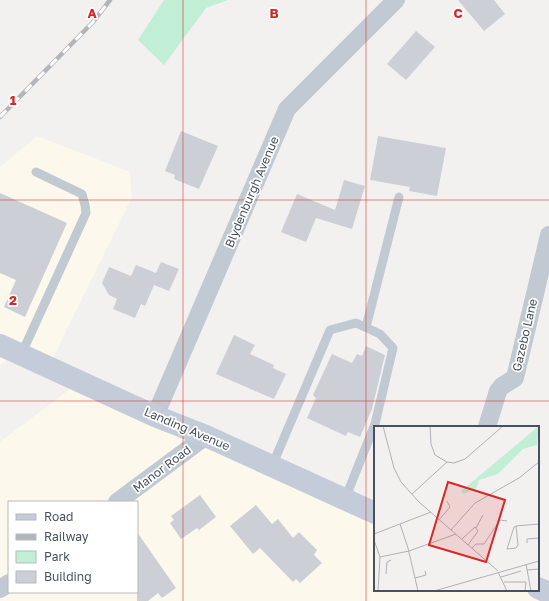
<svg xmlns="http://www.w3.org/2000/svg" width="549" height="601" viewBox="0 0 549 601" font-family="'Golos Text',sans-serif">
<rect width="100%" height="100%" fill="#f3f1f0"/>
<path fill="#fcf8eb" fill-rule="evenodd" d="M37,136L130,172L132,197L47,370L13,355L0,365V167Z
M78,383L375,510V590H538L549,601H0V442ZM9,502H137V592H9Z"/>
<path fill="#c0efd6" d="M164,0H228L206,8L164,65L138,40Z"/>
<path fill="#cccfd6" d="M458,0H494L505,14L484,31Z
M416,31L435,47L406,80L387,64Z
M181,131L218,146L199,189L174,179L175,175L165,171Z
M378,136L446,148L437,196L409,191L410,187L370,180Z
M344,180L365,186L352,229L316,218L306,242L281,232L297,194L335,210Z
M0,193L67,223L25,317L4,307L16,280L0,273Z
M161,262L179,269L169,291L154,285L145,306L141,304L135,318L113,309L117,299L109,295L102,283L109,267L131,276L136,265L156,273Z
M234,335L255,345L250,354L274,365L273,368L286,374L274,399L216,374Z
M366,346L385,355L372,409L360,437L348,432L346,436L307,418L316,398L313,395L332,354L352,363L357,354L362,356Z
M200,495L216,517L199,530L197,528L181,539L170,523L174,520L171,516Z
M256,505L272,524L278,519L293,538L299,532L317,550L314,555L322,563L300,583L296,579L293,582L260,548L253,554L230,526Z
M137,532L176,588L162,598L158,593L148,601H137Z"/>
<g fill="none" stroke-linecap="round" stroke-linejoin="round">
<path stroke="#c1c9d2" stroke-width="9" d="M366,327L399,197
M21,355L86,213L85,205L82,194L36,172
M272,466L330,330L356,323L380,334L393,348L375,424L345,499"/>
<path stroke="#c1c9d2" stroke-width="18" d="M155,416L287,109L396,0
M487,427L498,391L502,386L515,378L549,235
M117,502L206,436
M0,589L9,583"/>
<path stroke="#c4ccd9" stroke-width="22" d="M0,345L155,416L206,436L375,513
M538,588L549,593"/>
<g stroke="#b3b5ba" stroke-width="4.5">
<path id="rail" d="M0,117L93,22L110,0"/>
</g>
<use href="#rail" stroke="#fff" stroke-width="3" stroke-dasharray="9" stroke-linecap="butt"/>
</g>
<path fill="none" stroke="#d62828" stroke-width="1" stroke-opacity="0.55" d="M183,0V601M366,0V601M0,200H549M0,401H549"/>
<g text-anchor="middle" stroke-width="3.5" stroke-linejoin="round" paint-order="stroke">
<g font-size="12" fill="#48525e" stroke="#fff">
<text transform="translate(252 192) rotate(-67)" y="4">Blydenburgh Avenue</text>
<text transform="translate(525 335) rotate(-77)" y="4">Gazebo Lane</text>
<text transform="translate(187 429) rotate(23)" y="4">Landing Avenue</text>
<text transform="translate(162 469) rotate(-37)" y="4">Manor Road</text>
</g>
</g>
<g transform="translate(374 426)">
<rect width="165" height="165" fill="#f3f1f0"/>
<path d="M165,0L163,19L149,23L124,48L105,54L102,63L89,68L87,65Z" fill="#c0efd6"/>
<path fill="none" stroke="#afb1b6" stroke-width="1" d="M9,0L20,42L27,56L45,76L124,145M56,0L57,18L61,29L73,36L80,37L91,33L129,0M38,68L73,36M65,94L76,81L73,75M26,98L34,122L44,165M142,100L144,119L142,122L133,123L140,101L142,100L165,98M102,102L109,89M77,104L101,77L145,52L165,36M0,108L57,86M88,113L101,101L104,105L94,119M0,114L6,131L4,165M153,117V113L165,112M98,122L102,118H110L126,94L133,95M6,131L35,125L82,108M152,138L157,165M153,144L165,143M124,146L133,165M12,148L13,136L17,134M127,151L147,145M41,152L52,149L51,145M130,156H152L151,165M60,165L165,135"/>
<path fill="#d62828" fill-opacity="0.15" stroke="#d62828" stroke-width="2" d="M74,56L131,74L112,136L55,119Z"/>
<rect width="165" height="165" fill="none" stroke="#48525e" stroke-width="2"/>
</g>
<g font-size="13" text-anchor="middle" font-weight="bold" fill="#d62828" stroke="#fff" stroke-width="3.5" stroke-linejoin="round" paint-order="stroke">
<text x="92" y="18">A</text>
<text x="274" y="18">B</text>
<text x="458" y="18">C</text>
<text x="13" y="105">1</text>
<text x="13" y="305">2</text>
</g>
<rect x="8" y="501" width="130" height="92" fill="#ffffff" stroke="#b6babf"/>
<rect x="16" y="514" width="20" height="6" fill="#c4ccd9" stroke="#b6babf"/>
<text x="44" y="521" font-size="12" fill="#48525e">Road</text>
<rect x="16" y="534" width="20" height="6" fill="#b3b5ba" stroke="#b6babf"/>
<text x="44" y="541" font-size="12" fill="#48525e">Railway</text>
<rect x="16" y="551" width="20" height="12" fill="#c0efd6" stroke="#b6babf"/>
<text x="44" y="561" font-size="12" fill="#48525e">Park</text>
<rect x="16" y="571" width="20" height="12" fill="#cccfd6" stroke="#b6babf"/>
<text x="44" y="581" font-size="12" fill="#48525e">Building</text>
</svg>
